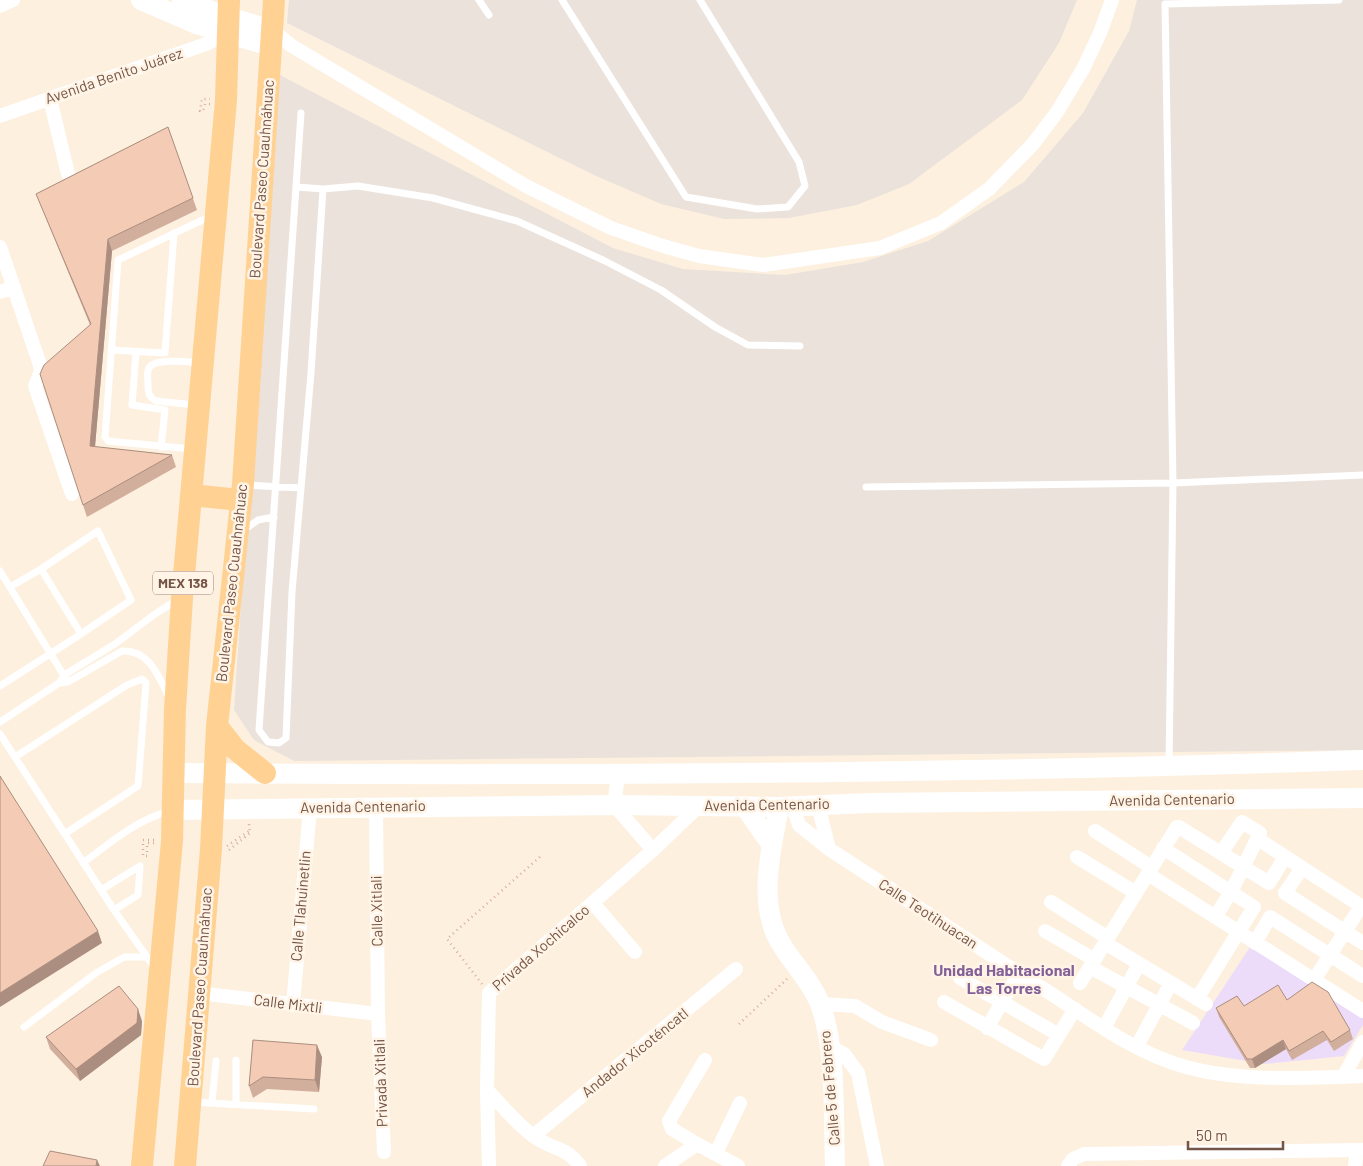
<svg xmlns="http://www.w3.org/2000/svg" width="1363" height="1166" viewBox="0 0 1363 1166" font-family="Barlow,sans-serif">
<rect width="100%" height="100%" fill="#fdf0df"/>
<path fill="#ebe2db" d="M289,0H1077L1059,43L1022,100L909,184L857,205L789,218L724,219L661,204L594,175L287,23Z
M1137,0H1363V750L294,761L254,740L234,710L276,73L613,248L683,269L785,275L863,262L928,241L1024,182L1083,113L1129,31Z"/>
<path fill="#eddcf9" d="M1252,944L1363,1013V1025L1344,1056L1264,1064L1182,1050Z"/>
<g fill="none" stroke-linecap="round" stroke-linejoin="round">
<path stroke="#d8ae99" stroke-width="2.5" stroke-dasharray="1 4" stroke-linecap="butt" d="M210,104H205L203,111H200L202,99H210
M154,843H147V856H143V840H154
M227,846L249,831
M229,850L250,833L249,824
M482,984L447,939L541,856
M739,1024L787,979"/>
<path stroke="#fff" stroke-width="7" d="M479,0L489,15
M562,0L686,197L757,209L788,207L805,186L799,162L700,0
M301,113L259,730L268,742L279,743L286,738L292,592L311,373L323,189
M297,187L323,189L358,186L433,198L517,221L603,260L661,290L715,327L748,345L800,346
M112,350L165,353L174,233
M136,352L132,405L165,410L161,447
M195,405L156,401C149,397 148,393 148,385C148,381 147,374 148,370C152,357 188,362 199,363
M192,449L108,441L105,437L118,260L211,216
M246,485L301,488
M866,487L1173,483L1363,475
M244,530L258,520L274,517
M41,569L98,531L131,600L81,634
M0,571L66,679
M59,683L68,682L122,651C150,650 158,676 169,697
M0,686L81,634L41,569L10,587
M0,722L59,683L64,675L115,644L155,614L177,600
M0,734L114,910L154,967
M15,757L127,685L142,679L146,683L138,786L66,833
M1169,765L1173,483L1165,4L1339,0
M83,863C111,842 136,820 170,811
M101,890L140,866L138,895L114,910
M24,1027L96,973L124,957H147
M192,1102L314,1109
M212,1102L216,1061
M236,1104V1060"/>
<path stroke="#fff" stroke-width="14" d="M0,6L13,0
M272,30L292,46L526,186L611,228L663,246L699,256L763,265L880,248L941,223L989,189L1033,144L1057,112L1083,69L1100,33L1112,0
M50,99L68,174
M0,116L206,44L227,34
M0,247L40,365L41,371L35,386L72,494
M0,292L14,287
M618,776L614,805L653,850
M818,805L829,849
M793,806L799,825L829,849C902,896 974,945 1047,991C1090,1019 1136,1054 1186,1067C1240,1082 1308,1078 1363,1076
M376,807L378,1014L384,1152
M1095,831L1151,867
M1258,839L1361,906L1314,980
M1163,848L1254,907L1197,999
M1077,857L1136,893
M1302,868L1285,893L1363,943
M1148,874L1363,1011
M1051,902L1108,938
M593,903L635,952
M1215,917L1231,892L1260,833L1242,822L1221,853
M1045,931L1095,960
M1105,943L1206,1004
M1255,943L1270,917L1363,976
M1090,967L1193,1023
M960,978L1059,1035
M1080,983L1177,827H1179L1269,883L1285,857
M198,993L378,1014
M944,1002L1044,1059L1075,1009
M821,1004L855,1006L882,1022L931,1040
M293,1005L310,808
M987,1028L1019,973
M1104,1028L1139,964
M829,1046L844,1054L858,1073L877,1166
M1137,1046L1171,983
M1343,1077L1363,1042
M487,1090C502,1105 517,1125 535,1137C552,1150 566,1146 580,1166
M533,1136L736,969
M697,1144L672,1129L669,1121L705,1060
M716,1153L740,1103
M489,1166L487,1090L489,993L653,850L699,806
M665,1166L697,1144L738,1166
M1068,1166L1073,1159L1084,1154L1363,1150
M1355,1166L1357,1150"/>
<path stroke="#fff" stroke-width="20" d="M141,0L199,25L270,46
M182,0L228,17L272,30
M173,773C570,776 967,774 1363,760
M745,807L771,844
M779,807C771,850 756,907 783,947C795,966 812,983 820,1004C837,1048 833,1118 835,1166
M172,810L614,805L779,807L869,803L1363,798"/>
<path stroke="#ffd294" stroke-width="22" d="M191,495L240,500
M217,726L235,749L265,773
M142,1166L172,841L175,709L182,598L226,100L229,0
M185,1166L211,849L217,726L243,484L274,0"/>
</g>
<path fill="#d2af9c" d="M168,127L197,210L112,251L95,447L172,455L176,467L87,517L83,505L90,325L36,194Z
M1287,1000L1350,1030L1353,1039L1334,1051L1327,1040L1292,1060L1286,1049L1255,1068H1250L1219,1017L1216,1008L1244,1006Z
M142,1021L141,1035L80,1081L50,1049L46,1037Z
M253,1040L322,1057L319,1092L267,1089L253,1098L249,1086Z"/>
<path fill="#ab8e7f" d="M108,239L112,251L94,458L90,446Z
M98,931L102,943L0,1007V993Z
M138,1009L142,1021L141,1035L80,1081L76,1069Z
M1283,1040L1286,1049L1255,1068L1252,1059Z
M317,1045L322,1057L319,1092L315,1080Z
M97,1160L100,1166H96Z"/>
<path fill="#f4cbb5" stroke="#ab8e7f" d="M168,127L193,198L108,239L90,446L172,455L83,505L40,374L44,365L91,324L36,194Z
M0,776L98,931L0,993Z
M1312,982L1328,992L1350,1030L1331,1042L1323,1031L1289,1051L1283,1040L1252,1059H1247L1216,1008L1237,996L1244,1006L1278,985L1287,1000Z
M119,986L138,1009L137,1023L76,1069L46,1037Z
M253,1040L317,1045L315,1080L263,1077L249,1086Z
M50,1151L97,1160L96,1166H43Z"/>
<g text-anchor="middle" stroke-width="5" stroke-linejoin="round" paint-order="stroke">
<rect fill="#fff4e6" stroke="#9e8476" stroke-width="1" x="153" y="571.5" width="60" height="23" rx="4"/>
<g font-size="14" font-weight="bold" fill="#745446">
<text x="183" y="588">MEX 138</text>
</g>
<g font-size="15" fill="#745446" stroke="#fff4e6">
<text transform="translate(114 76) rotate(-19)" y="5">Avenida Benito Juárez</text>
<text transform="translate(262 179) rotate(-86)" y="5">Boulevard Paseo Cuauhnáhuac</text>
<text transform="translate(232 583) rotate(-84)" y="5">Boulevard Paseo Cuauhnáhuac</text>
<text transform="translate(1172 800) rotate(-1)" y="5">Avenida Centenario</text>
<text transform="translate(767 805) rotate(-1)" y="5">Avenida Centenario</text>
<text transform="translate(363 807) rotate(-1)" y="5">Avenida Centenario</text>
<text transform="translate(301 906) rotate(-85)" y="5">Calle Tlahuinetlin</text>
<text transform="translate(377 911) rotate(-91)" y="5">Calle Xitlali</text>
<text transform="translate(928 914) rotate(33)" y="5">Calle Teotihuacan</text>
<text transform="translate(541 948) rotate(-41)" y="5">Privada Xochicalco</text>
<text transform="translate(200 987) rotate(-86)" y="5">Boulevard Paseo Cuauhnáhuac</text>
<text transform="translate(288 1004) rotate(7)" y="5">Calle Mixtli</text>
<text transform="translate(635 1053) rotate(-39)" y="5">Andador Xicoténcatl</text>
<text transform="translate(381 1083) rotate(-92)" y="5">Privada Xitlali</text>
<text transform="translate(830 1088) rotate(-95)" y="5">Calle 5 de Febrero</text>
</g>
<g font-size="16" font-weight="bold" fill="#836198" stroke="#fff4e6">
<text x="1004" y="976">Unidad Habitacional<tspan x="1004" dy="18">Las Torres</tspan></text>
</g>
</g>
<path d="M1188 1141v8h95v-8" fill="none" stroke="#745446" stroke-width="2.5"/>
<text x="1196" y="1141" font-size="15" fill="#745446" stroke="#fff4e6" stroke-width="4" paint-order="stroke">50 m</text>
</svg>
